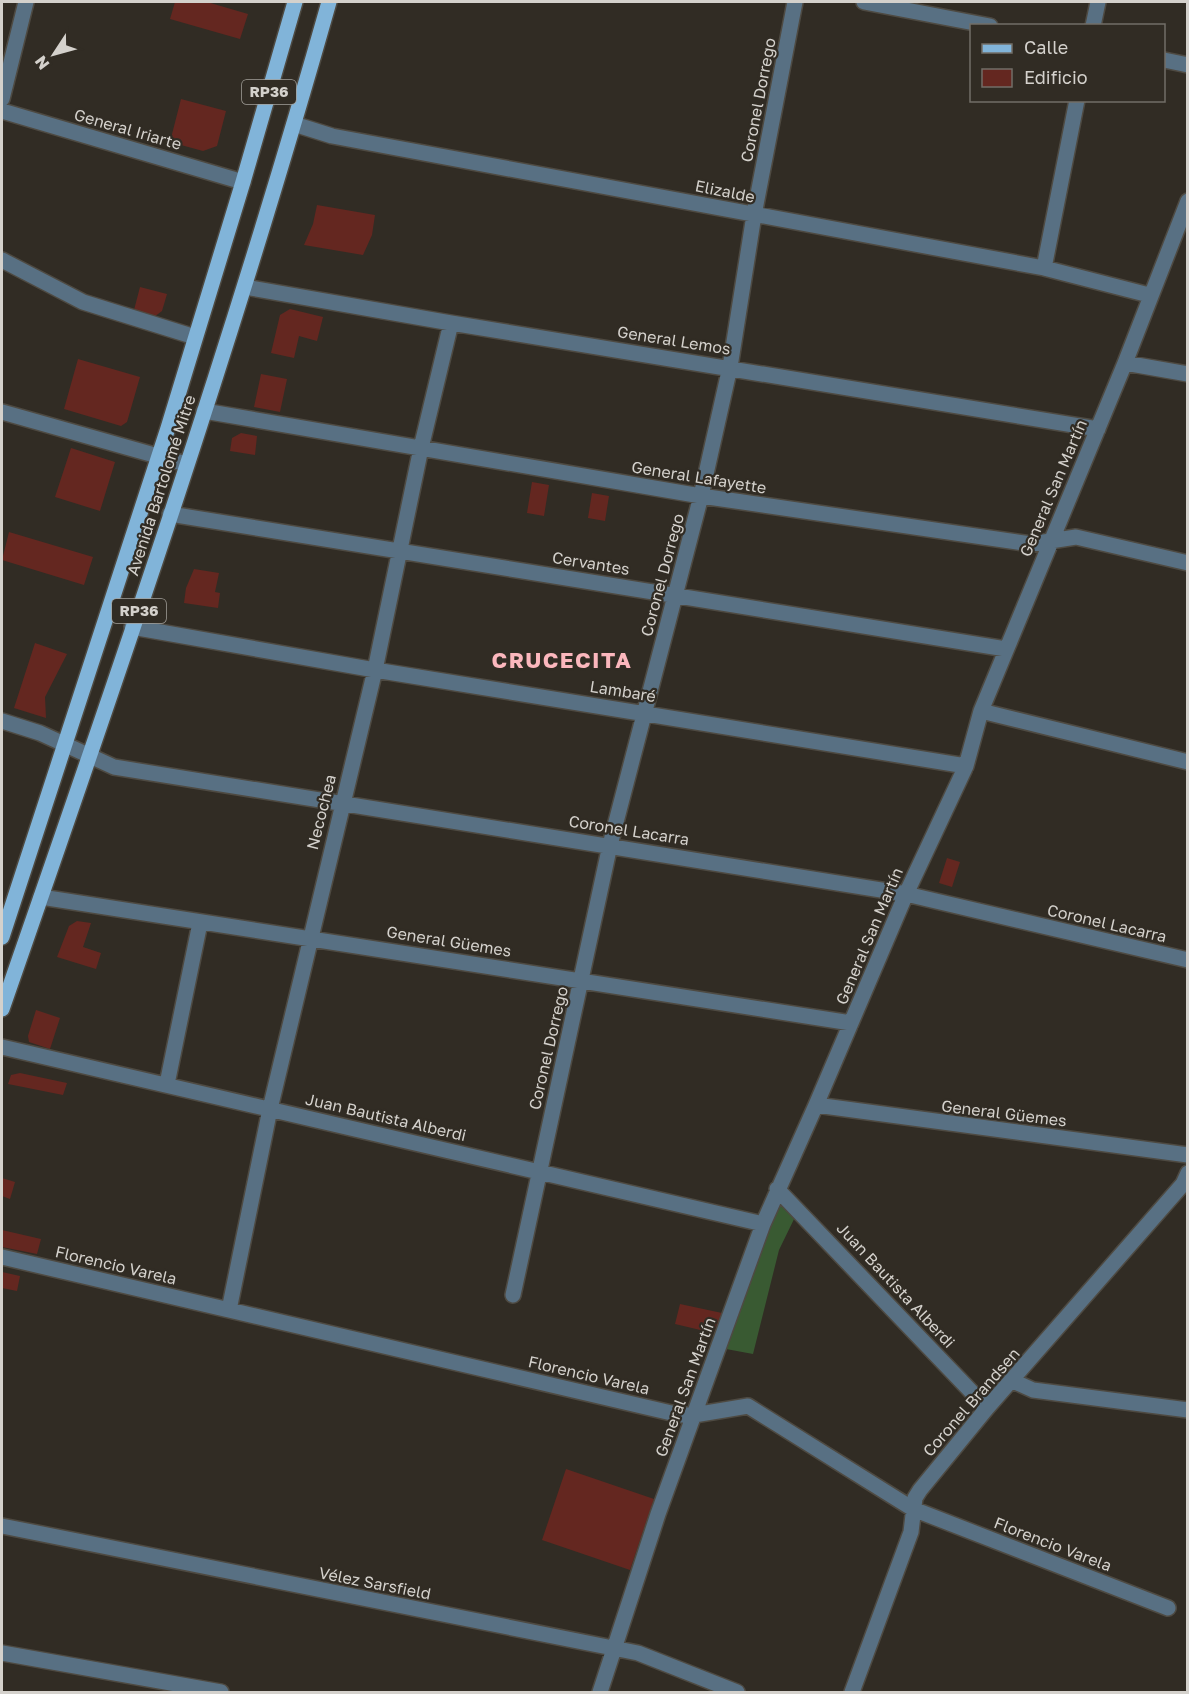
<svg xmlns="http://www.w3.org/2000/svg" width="1189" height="1694" viewBox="0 0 1189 1694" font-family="'Golos Text',sans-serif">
<rect width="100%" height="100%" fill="#312c24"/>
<path fill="#395a32" d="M785,1204L796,1215L779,1250L753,1354L726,1349L775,1207Z"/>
<path fill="#642720" d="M175,2H207L248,14L240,39L170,19Z
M181,99L226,111L217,146L203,151L170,142Z
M317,205L375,215L372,235L363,255L304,245L313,224Z
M140,287L167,294L162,311L154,317L134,310Z
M290,309L323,317L317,341L299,336L294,358L271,353L280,315Z
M78,359L140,377L127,422L121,426L64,409Z
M261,374L287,379L280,412L254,407Z
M241,433L257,436L255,455L230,451L232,438Z
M71,448L115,462L100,511L55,497Z
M532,482L549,485L544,516L527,513Z
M592,493L609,496L605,521L588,518Z
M9,532L93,557L84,585L2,560Z
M194,569L219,573L215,592L220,593L218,608L184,603L186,588Z
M35,643L67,654L45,697L46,718L14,708Z
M947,858L960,862L952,887L939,883Z
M77,921L91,923L83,947L101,953L96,969L57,957L69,926Z
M36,1010L60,1018L50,1049L29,1042L28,1036Z
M20,1073L67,1083L63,1095L8,1084L11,1075Z
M2,1178L15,1182L10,1199L2,1196Z
M2,1230L41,1239L37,1254L2,1247Z
M2,1272L20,1276L17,1291L2,1288Z
M680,1304L722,1313L713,1333L675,1324Z
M566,1469L654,1499L630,1570L542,1540Z"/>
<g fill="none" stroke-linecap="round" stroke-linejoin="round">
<g stroke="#4e4a42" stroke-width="18">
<path id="minor" d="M864,2L990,26
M1093,26L1098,2
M1164,60L1188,65
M2,99L26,2
M2,111L243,182
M294,124L332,136L1044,268L1149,295
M2,260L83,302L195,337
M1044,268L1077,100
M245,287L451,323L1098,429
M1125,363L1188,374
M204,411L701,496L1031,544L1076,537L1188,563
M2,412L186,464
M170,514L1006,649
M132,627L375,670L966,766
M981,711L1188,762
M2,721L40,733L114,767L906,894L1188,960
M41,897L851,1023
M2,1047L763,1224
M167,1084L200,923
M816,1105L1188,1155
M777,1189L987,1408
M2,1257L680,1415H694L748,1406L913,1509L1168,1608
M513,1295L610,845L701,496L730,367L754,215L795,2
M229,1310L270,1109L375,670L421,448L451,323
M1013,1381L1033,1390L1188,1410
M2,1526L638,1653L737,1692
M2,1653L221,1692
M600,1692L658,1514L763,1224L816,1105L906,894L966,766L981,711L1125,363L1188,201
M852,1692L911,1532L915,1498L920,1490L987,1408L1183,1184L1188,1173"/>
</g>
<g stroke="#4e4a42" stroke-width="18">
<path id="major" d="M2,937L168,428L243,182L295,2
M2,1009C118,676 233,342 329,2"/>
</g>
<use href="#minor" stroke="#587083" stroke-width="15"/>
<use href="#major" stroke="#81b4d9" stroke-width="15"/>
</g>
<g text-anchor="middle" stroke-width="4.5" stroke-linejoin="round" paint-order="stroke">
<g fill="#312c24" stroke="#a3a09a" stroke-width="1.5">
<rect x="242" y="80" width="54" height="24" rx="4.5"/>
<rect x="112" y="599" width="54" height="24" rx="4.5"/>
</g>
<g font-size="15" font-weight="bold" fill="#d4d1cc">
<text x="269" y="97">RP36</text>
<text x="139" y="616">RP36</text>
</g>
<g font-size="16" fill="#d4d1cc" stroke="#312c24">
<text transform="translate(758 100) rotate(-79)" y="6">Coronel Dorrego</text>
<text transform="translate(128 129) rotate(16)" y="6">General Iriarte</text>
<text transform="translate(725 191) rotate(11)" y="6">Elizalde</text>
<text transform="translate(674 340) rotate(9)" y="6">General Lemos</text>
<text transform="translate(699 477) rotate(9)" y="6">General Lafayette</text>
<text transform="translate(161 485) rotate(-72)" y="6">Avenida Bartolomé Mitre</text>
<text transform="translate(1053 488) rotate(-67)" y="6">General San Martín</text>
<text transform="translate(591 563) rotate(9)" y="6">Cervantes</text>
<text transform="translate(662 575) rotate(-75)" y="6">Coronel Dorrego</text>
<text transform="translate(623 691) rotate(9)" y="6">Lambaré</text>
<text transform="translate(321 812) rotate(-76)" y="6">Necochea</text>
<text transform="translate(629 830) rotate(9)" y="6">Coronel Lacarra</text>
<text transform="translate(1107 923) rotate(13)" y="6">Coronel Lacarra</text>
<text transform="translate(869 936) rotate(-67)" y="6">General San Martín</text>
<text transform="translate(449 941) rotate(9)" y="6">General Güemes</text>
<text transform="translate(548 1048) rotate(-77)" y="6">Coronel Dorrego</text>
<text transform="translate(1004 1113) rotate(7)" y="6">General Güemes</text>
<text transform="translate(386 1117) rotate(13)" y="6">Juan Bautista Alberdi</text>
<text transform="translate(116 1265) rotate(13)" y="6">Florencio Varela</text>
<text transform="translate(896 1285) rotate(47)" y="6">Juan Bautista Alberdi</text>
<text transform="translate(589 1375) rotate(13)" y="6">Florencio Varela</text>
<text transform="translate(685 1387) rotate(-70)" y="6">General San Martín</text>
<text transform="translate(971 1402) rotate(-49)" y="6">Coronel Brandsen</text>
<text transform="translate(1053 1544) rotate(21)" y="6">Florencio Varela</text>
<text transform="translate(375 1583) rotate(11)" y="6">Vélez Sarsfield</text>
</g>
<g font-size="22" font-weight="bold" letter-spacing="1.5" fill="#fbb7bd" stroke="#312c24">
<text x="562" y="668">CRUCECITA</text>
</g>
</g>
<rect width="1189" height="1694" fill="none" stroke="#d4d1cc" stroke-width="6"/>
<rect x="970" y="24" width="195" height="78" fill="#312c24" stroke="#726e67" stroke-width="1.5"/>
<rect x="982" y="44" width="30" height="9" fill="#81b4d9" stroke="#726e67" stroke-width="1.5"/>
<text x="1024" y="54" font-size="18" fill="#d4d1cc">Calle</text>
<rect x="982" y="69" width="30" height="18" fill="#642720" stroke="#726e67" stroke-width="1.5"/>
<text x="1024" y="84" font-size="18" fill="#d4d1cc">Edificio</text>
<g transform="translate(54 54) rotate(234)" stroke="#312c24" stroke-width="4.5" paint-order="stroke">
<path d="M0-4.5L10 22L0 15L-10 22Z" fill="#d4d1cc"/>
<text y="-9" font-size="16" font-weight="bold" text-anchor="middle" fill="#d4d1cc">N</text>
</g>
</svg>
